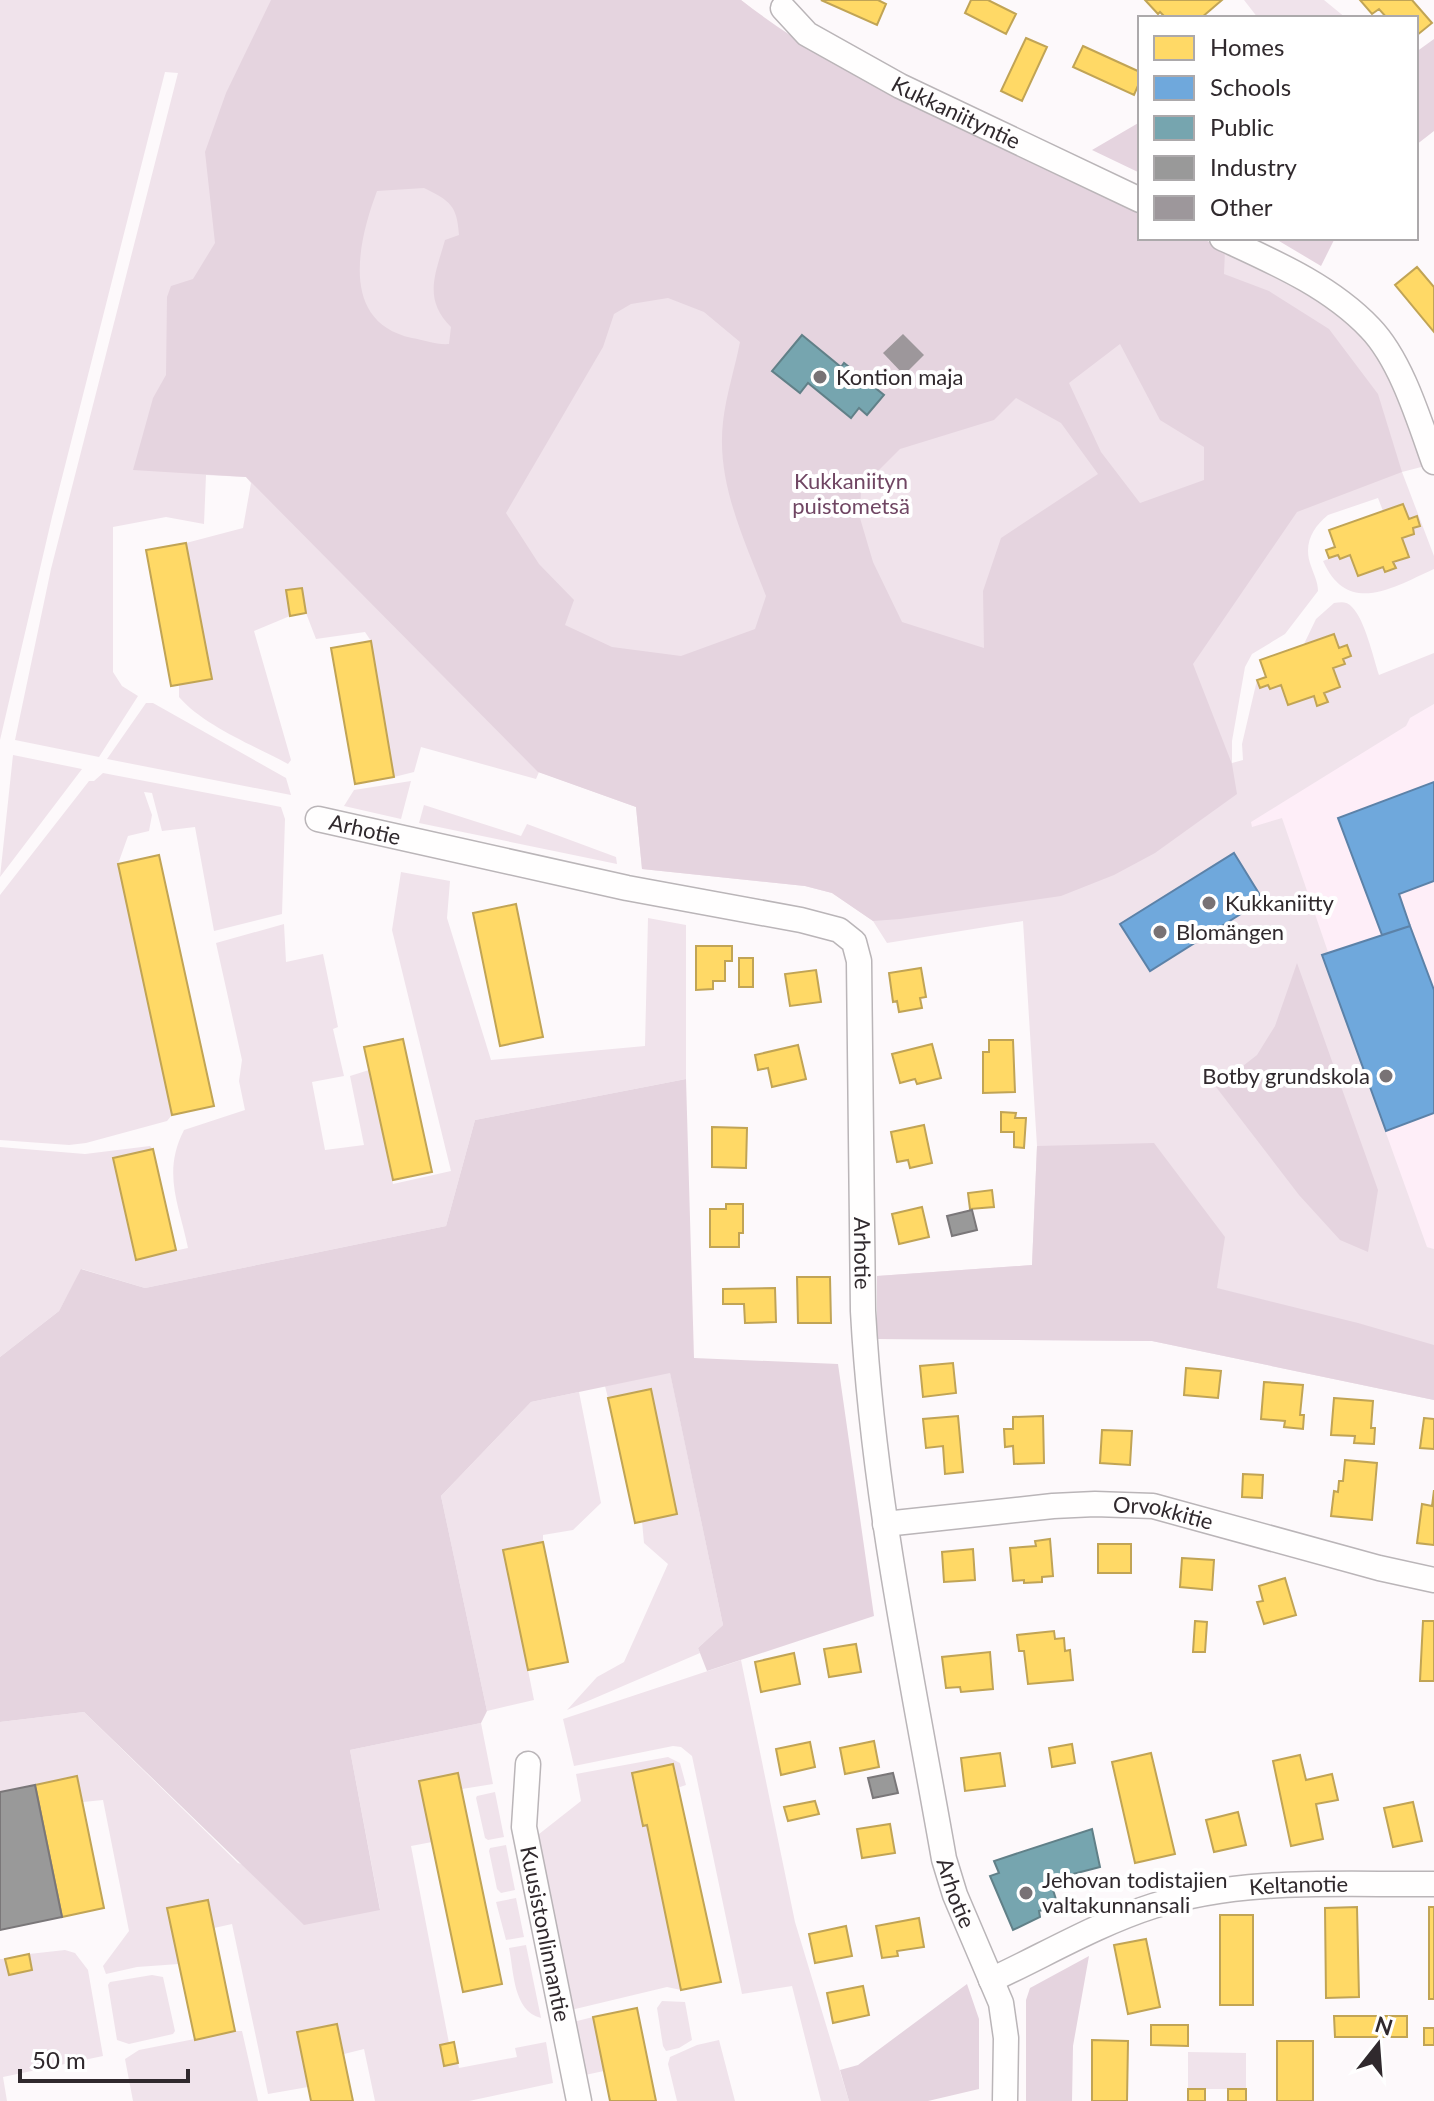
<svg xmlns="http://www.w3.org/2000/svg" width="1434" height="2101" viewBox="0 0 1434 2101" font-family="Lato,sans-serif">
<rect width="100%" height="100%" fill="#fdf9fb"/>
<path fill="#feeef8" d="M1434,704V1249L1427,1247L1109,897L1247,810Z"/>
<path fill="#f0e3eb" d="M0,0H741L774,26L868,83L1140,238H1201L1308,287L1366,336L1387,363L1429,465L1402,472L1434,556V569C1394,587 1348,617 1323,561L1338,555L1340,559L1350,555L1358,576L1383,567L1386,572L1395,568L1393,562L1408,557L1402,538L1414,534L1413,528L1420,526L1417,516L1409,519L1403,504L1383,511L1378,498L1328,515C1312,528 1303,545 1311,566C1314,575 1318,582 1318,591L1285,634L1252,654L1245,667L1232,741V763L1243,760L1242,744L1257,680L1260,688L1268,685L1270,689L1281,685L1289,705L1314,696L1317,705L1327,702L1324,693L1333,668L1345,664L1343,659L1351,656L1347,646L1339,648L1333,634L1304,644L1316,619L1334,603C1341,602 1347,601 1352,607C1365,620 1373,657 1379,675L1434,653V704L1410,718L1406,726L1251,822L1252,827L1282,818L1328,952L1322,955L1427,1247L1434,1249V1400L1152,1341L877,1339V1276L1032,1265L1037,1146L1023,921L887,943L873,921L832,893L805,886L642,869L636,807L539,772L536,779L421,747L414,772L394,777L371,641L365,632L316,639L306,613L302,588L287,590L290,616L254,631L291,760L288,764C255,746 204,726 179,697V685L211,679L186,543L243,528L251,483L246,477L206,475L204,524L166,517L113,527V672L122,686L138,696L99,757L15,740L51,569L178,73L165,72L52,517L0,740Z
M1244,0H1324L1346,18H1258Z
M146,703H153L286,778L291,795L107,759Z
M13,755L82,769L0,877Z
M103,773L281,807L285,819L282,914L214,931L195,827L162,831L152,793L144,792L152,815L149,831L128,836L118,864L172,1115L167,1121L86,1143L69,1145L0,1140V895L89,781H94Z
M411,781L401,819L344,806L354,790Z
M424,805L521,836L527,824L616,857L617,864L419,823Z
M401,872L450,881L447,918L491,1060L645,1046L648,918L686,925V1079L475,1120L446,1226L145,1288L82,1269L59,1311L0,1357V1147L85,1154L150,1146L153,1149L113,1158L135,1259L188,1248C179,1204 162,1173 184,1130L245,1110L239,1081L242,1060L216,943L284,924L286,962L323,954L338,1027L333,1029L344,1076L312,1082L325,1150L364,1145L350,1076L369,1070L393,1184L451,1171L392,930Z
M670,1372L723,1625L698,1648L700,1653L567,1710L597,1677L624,1662L668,1564L644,1543L642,1521L677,1514L651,1390L608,1398L605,1386Z
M579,1392L601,1503L573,1530L543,1535V1542L504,1550L534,1700L487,1711L441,1496L531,1402Z
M741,1660L795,1922L849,2101H821L792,1986L742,1994L692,1756L681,1747L673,1746L574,1766L563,1719Z
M84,1712L238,1863L380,1909L350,1750L481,1723L493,1784L462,1789L458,1773L432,1842L411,1846L449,2043L440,2045L444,2065L458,2063L459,2068L517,2057L515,2048L546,2042L553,2083L469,2101H375L364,2049L344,2054L337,2024L297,2033L308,2087L268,2094L232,1924L214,1928L207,1900L167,1909L179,1964L137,1967L106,1974L103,1966L129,1931L103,1800L83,1802L77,1777L0,1792V1722Z
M668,1757L680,1763L686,1785L677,1788L672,1764L632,1773L643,1826L647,1825L681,1990L667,1987L571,2010L534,1838L581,1801L576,1774Z
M495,1792L504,1837L488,1840L485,1838L476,1798L477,1796Z
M506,1845L515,1890L501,1893L497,1889L489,1851L490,1848Z
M516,1898L524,1937L506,1940L496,1902Z
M526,1945L541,2018C513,2011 514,1972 509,1948Z
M65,1950L75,1953L88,1970L103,2056L3,2077L7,2101H0V1959H5L9,1975L32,1970L29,1954Z
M152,1975L163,1977L175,2031L173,2034L129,2044L117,2040L108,1985L110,1982Z
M662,2001L685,2002L692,2040L679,2048L666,2051L663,2046L657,2008Z
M593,2017L604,2071L585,2075L573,2022Z
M235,2031H242L258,2101H133L125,2059L139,2050Z
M719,2040L735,2101H677L668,2064L670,2057L697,2045Z
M1188,2052L1246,2053V2089H1188Z"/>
<path fill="#e5d4df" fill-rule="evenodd" d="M271,0H741C860,92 1004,146 1140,210V238H1201L1225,250L1224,274L1269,291L1329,329L1378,394L1402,472L1297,512L1193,664L1232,764L1237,794L1155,853L1114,875L1061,896L900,919L873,921L832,893L805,886L642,869L636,807L538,772L246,477L133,470L153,398L166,375L167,297L171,286L193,279L215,243L205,152L226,93ZM424,188C450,201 457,205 459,235L445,240C435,275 423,299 451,327L449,344C437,345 424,340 412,338C339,322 358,242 377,191ZM668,298L704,312L740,342C735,368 726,395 723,422C716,483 745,541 766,596L755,629L681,656L612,647L565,625L574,600L539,564L506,513L603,347L614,314L631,304ZM1120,344L1160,420L1204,447V480L1140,503L1101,452L1069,383ZM1016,398L1061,423L1098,474L1001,538L983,591L984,648L902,622L873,562L860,518L861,488L900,449L994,420Z
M1434,39V131L1416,145V52Z
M1140,122V173L1092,150Z
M1274,238H1335L1321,266Z
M1297,963L1378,1190L1368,1252L1340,1240L1299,1195L1216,1087L1257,1055L1275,1026Z
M686,1079L694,1358L838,1364L874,1616L707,1671L698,1648L723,1625L670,1373L531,1402L441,1496L487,1711L481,1723L350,1750L380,1910L304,1925L84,1712L0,1722V1357L59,1311L81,1269L145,1288L446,1226L475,1120Z
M1154,1143L1225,1237L1217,1288L1358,1323L1434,1345V1400L1152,1341L877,1339V1276L1032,1265L1037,1146Z
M1089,1956L1073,2046L1072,2101H1026V2000L1030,1988Z
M967,1984L979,2019V2089L928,2101H849L840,2070L858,2065Z"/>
<path fill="#ffd966" stroke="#c1a455" stroke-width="2" d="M821,0H878L886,4L877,25Z
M971,0H988L1016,14L1006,34L965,13Z
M1145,0H1222L1201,18H1166L1160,12L1158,14Z
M1360,0H1412L1432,23L1416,36V18H1387L1379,9L1372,14Z
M1026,38L1047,47L1022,101L1001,91Z
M1083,46L1140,72V81L1134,95L1073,67Z
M1417,267L1434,287V332L1395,285Z
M1403,504L1409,519L1417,516L1420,526L1413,528L1414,534L1402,538L1409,557L1393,562L1396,568L1385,572L1383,567L1358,576L1350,555L1340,559L1338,555L1329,558L1326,550L1335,547L1329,530Z
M186,543L212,679L171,686L146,550Z
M302,588L306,613L290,616L286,590Z
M1334,634L1339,648L1347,645L1351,656L1343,659L1345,664L1333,668L1340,687L1324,693L1328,702L1317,706L1314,696L1288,705L1281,685L1270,689L1268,685L1260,688L1257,680L1266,677L1260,660Z
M371,641L394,777L355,784L331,648Z
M159,855L214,1106L172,1115L118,864Z
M516,904L543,1037L500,1046L473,913Z
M696,946H732V961H725V981H713V989L696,990Z
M739,958H753V987H739Z
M921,968L926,997L920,998L922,1008L899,1012L897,1001L893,1002L889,973Z
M816,970L821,1002L790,1006L785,974Z
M403,1039L432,1172L393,1180L364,1047Z
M989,1040H1013L1015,1092L983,1093V1052H989Z
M932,1044L941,1078L917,1084L915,1079L900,1083L892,1054Z
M798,1045L806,1079L772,1087L768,1068L758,1070L755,1055Z
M1001,1112L1016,1113L1015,1118H1026L1024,1148L1014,1147V1132H1001Z
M924,1125L932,1163L910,1168L908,1160L897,1162L891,1132Z
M712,1127L747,1128L746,1168L712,1167Z
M153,1149L176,1250L136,1260L113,1158Z
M992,1190L994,1207L970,1209L968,1193Z
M726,1204H743V1233H739V1247H710V1209H726Z
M922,1207L929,1237L899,1244L892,1214Z
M797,1277H830L831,1323H798Z
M775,1288L776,1322L745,1323L744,1304H723V1289Z
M953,1363L956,1393L923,1397L920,1366Z
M1186,1368L1221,1371L1218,1398L1184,1395Z
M1264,1382L1303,1385L1300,1415H1304L1303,1429L1284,1427L1285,1421L1261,1419Z
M651,1389L677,1514L635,1523L608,1398Z
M1334,1398L1373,1401L1371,1428H1375L1374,1444L1354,1443L1355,1436L1331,1435Z
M958,1416L963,1472L945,1474L943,1446L926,1448L923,1419Z
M1043,1416L1044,1463L1014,1464L1013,1446L1005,1447L1004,1429H1013V1417Z
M1424,1418L1434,1419V1449L1420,1448Z
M1102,1430L1132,1431L1130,1465L1100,1463Z
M1345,1460L1377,1463L1372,1520L1331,1516L1334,1491L1338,1492L1339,1481H1343Z
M1243,1474L1263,1475L1262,1498L1242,1497Z
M1434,1490V1545L1417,1543L1422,1504L1432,1506Z
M1050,1539L1053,1576L1042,1577V1582L1024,1583V1580L1013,1581L1010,1548L1036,1546L1035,1541Z
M543,1542L568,1662L528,1670L503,1550Z
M1098,1544H1131V1573H1098Z
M973,1549L975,1580L944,1582L942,1552Z
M1182,1558L1214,1560L1212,1590L1180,1587Z
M1285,1578L1296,1615L1264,1624L1257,1602L1263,1601L1259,1586Z
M1195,1621L1207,1622L1205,1652H1193Z
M1423,1621H1434V1681H1420Z
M1054,1631L1055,1639L1064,1638L1065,1651L1070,1650L1073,1680L1028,1684L1024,1651H1019L1017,1635Z
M856,1644L861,1672L829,1677L824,1649Z
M990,1652L993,1689L961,1692L960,1687L946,1688L942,1657Z
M794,1653L800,1684L761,1692L755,1662Z
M874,1741L879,1767L845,1774L840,1748Z
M810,1742L815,1767L781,1775L776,1749Z
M1072,1744L1075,1763L1052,1767L1049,1748Z
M1000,1753L1005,1786L965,1791L961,1758Z
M1151,1753L1175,1854L1135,1863L1112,1762Z
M1300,1755L1306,1780L1332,1774L1338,1800L1316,1804L1323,1839L1291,1846L1273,1761Z
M673,1764L721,1982L681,1990L647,1825L643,1826L632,1773Z
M458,1773L502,1984L463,1992L419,1781Z
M77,1776L104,1908L62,1917L35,1785Z
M815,1801L819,1814L788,1821L784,1807Z
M1413,1802L1422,1841L1393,1847L1384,1808Z
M1238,1812L1246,1845L1214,1852L1206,1820Z
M890,1824L895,1853L862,1858L857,1829Z
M208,1900L235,2031L195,2040L167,1908Z
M1357,1907L1359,1997L1326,1998L1325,1908Z
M1429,1907H1434V1999H1429Z
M1220,1915H1253V2005H1220Z
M919,1918L924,1947L897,1951L898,1956L882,1958L876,1926Z
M846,1926L852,1956L815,1963L809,1934Z
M1146,1939L1160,2007L1128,2014L1114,1945Z
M29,1954L32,1970L9,1975L5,1959Z
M863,1986L869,2015L833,2023L827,1993Z
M637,2008L656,2101H610L593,2017Z
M1334,2016H1407V2037H1335Z
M337,2024L353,2101H311L297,2032Z
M1151,2025H1188V2046L1151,2045Z
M1424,2028H1434V2045H1424Z
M1092,2040L1128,2041L1127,2101H1092Z
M1277,2041H1313V2101H1277Z
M454,2042L458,2063L444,2066L440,2045Z
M1188,2089H1205V2101H1188Z
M1228,2089H1246V2101H1228Z"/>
<path fill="#6fa8dc" stroke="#5c82a8" stroke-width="2" d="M1434,782V881L1399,894L1410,926L1382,935L1338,818Z
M1234,853L1263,900L1150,971L1120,924Z
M1410,926L1434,990V1113L1386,1131L1322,955Z"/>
<path fill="#76a5af" stroke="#618088" stroke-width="2" d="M802,335L841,367L844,363L884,395L867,415L859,408L851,418L808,383L800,393L772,371Z
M1092,1829L1100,1867L1050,1880L1058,1906L1039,1911L1040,1917L1013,1930L990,1876L999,1873L994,1861Z"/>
<path fill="#999" stroke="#7a7779" stroke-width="2" d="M972,1210L977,1230L952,1236L947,1216Z
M893,1773L898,1793L873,1798L868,1778Z
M35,1785L62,1917L0,1930V1792Z"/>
<path fill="#9d979b" d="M903,334L924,355L904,375L883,353Z"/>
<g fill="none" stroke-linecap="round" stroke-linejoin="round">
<g stroke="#bab5b8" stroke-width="27">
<g id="minor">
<path id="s1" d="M783,8L807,34L900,86L1140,200"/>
<path d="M1222,238C1274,262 1330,286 1370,328C1401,360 1419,420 1434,462"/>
<path id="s2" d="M318,819L627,888L801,920L839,930L854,942L859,961L863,1311C873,1496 912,1677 944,1859L955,1895L1001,2003L1006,2038L1005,2101"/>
<path id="s3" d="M885,1524L1053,1506L1095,1504L1153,1506L1379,1568L1434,1580"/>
<path id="s4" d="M528,1764L524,1827L579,2101"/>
<path id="s5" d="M991,1980C1045,1955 1097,1924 1153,1906C1243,1877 1341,1885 1434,1884"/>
</g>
</g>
<use href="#minor" stroke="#fffefe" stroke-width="24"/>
</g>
<g fill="#787275" stroke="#fff" stroke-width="3">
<circle cx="820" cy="377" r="8"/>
<circle cx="1209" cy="903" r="8"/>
<circle cx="1160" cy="932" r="8"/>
<circle cx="1386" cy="1076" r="8"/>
<circle cx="1026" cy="1893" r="8"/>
</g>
<g text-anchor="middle" stroke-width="8" stroke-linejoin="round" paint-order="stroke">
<g font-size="22" fill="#30292d" stroke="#fff">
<text dy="8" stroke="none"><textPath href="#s1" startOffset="204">Kukkaniityntie</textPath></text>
<text dy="8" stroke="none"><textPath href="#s2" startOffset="48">Arhotie</textPath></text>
<text dy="8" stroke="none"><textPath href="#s2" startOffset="864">Arhotie</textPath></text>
<text dy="8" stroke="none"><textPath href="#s3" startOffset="280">Orvokkitie</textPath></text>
<text dy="8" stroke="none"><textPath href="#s5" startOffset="326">Keltanotie</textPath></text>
<text dy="8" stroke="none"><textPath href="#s2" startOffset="1512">Arhotie</textPath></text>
<text dy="8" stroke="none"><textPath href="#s4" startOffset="172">Kuusistonlinnantie</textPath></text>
</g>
<g font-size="22" fill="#30292d" stroke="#fff" text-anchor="start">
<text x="836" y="385">Kontion maja</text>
<text x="1225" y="911">Kukkaniitty</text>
<text x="1176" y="940">Blomängen</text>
<text x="1370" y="1084" text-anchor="end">Botby grundskola</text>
<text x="1042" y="1888">Jehovan todistajien<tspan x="1042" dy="25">valtakunnansali</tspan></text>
</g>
<g font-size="22" fill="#704663" stroke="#fff">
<text x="851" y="489">Kukkaniityn<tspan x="851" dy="25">puistometsä</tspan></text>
</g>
</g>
<rect x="1138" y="16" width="280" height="224" fill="#ffffff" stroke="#aca9ab" stroke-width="2"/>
<rect x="1154" y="36" width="40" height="24" fill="#ffd966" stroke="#aca9ab" stroke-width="2"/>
<text x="1210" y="56" font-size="24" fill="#30292d">Homes</text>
<rect x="1154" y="76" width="40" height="24" fill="#6fa8dc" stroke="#aca9ab" stroke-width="2"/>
<text x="1210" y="96" font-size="24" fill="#30292d">Schools</text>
<rect x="1154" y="116" width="40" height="24" fill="#76a5af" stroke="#aca9ab" stroke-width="2"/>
<text x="1210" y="136" font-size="24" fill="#30292d">Public</text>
<rect x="1154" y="156" width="40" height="24" fill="#999999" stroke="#aca9ab" stroke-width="2"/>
<text x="1210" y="176" font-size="24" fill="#30292d">Industry</text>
<rect x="1154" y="196" width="40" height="24" fill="#9d979b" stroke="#aca9ab" stroke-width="2"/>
<text x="1210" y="216" font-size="24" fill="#30292d">Other</text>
<g transform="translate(1378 2045) rotate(17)" stroke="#ffffff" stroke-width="6" paint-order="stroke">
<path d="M0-6L14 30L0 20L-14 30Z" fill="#30292d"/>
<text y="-12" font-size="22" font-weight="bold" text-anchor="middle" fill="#30292d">N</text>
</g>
<path d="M20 2069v12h168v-12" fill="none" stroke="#30292d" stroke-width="4"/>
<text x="32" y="2069" font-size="24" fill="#30292d" stroke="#ffffff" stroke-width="6" paint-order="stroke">50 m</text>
</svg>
